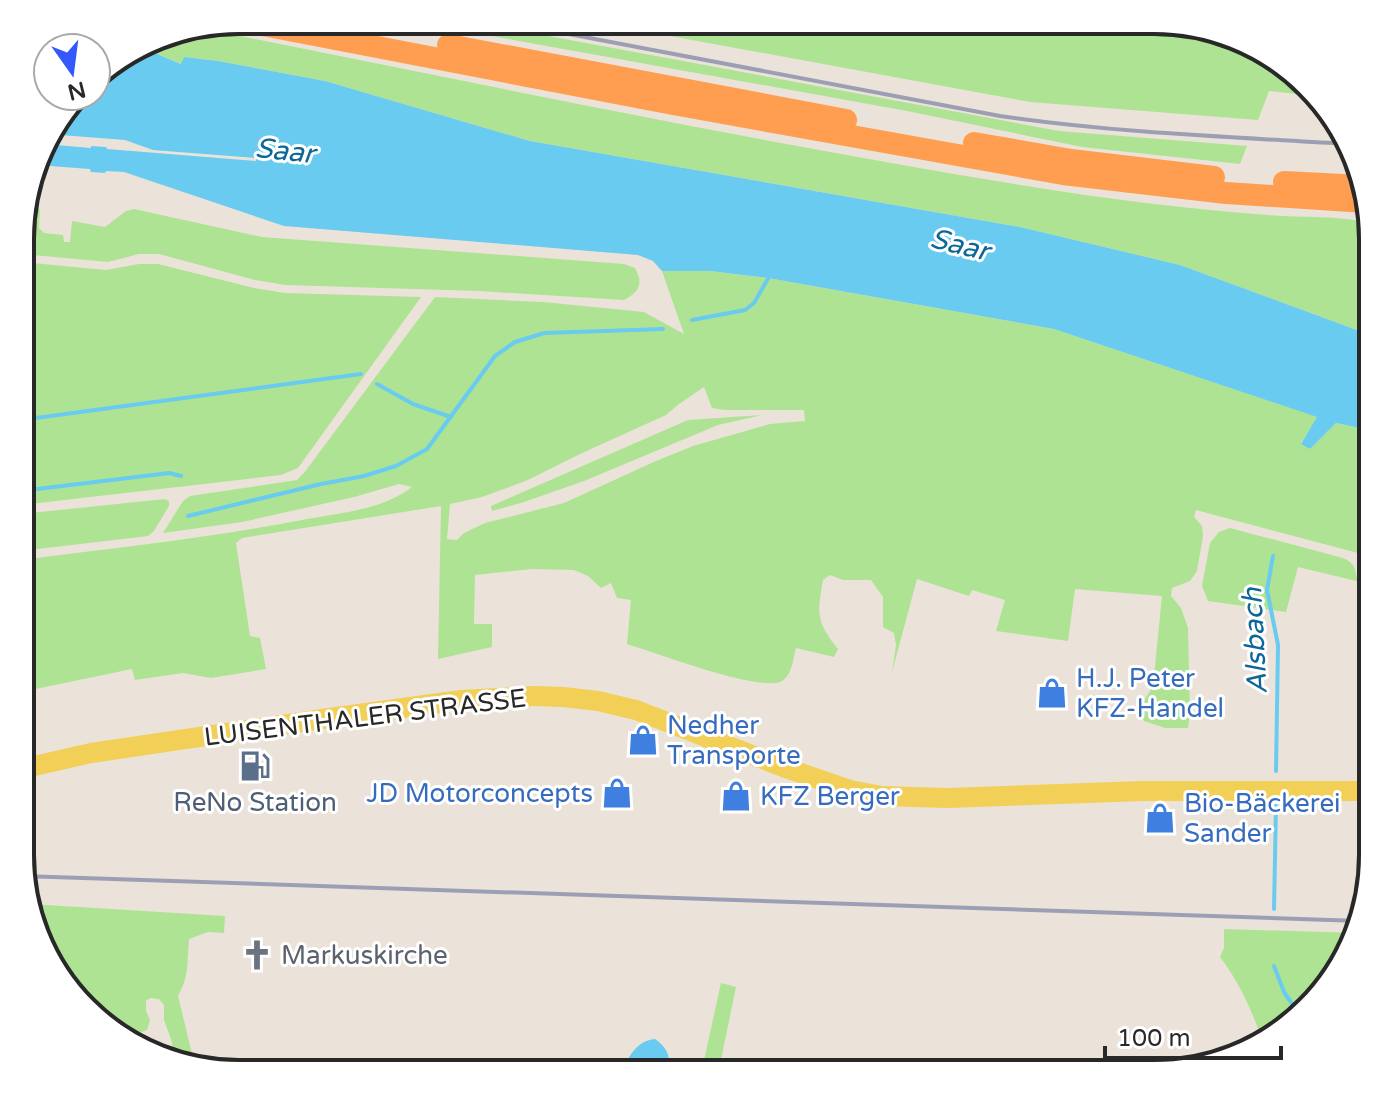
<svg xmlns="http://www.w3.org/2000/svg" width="1393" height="1094" viewBox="0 0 1393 1094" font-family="'Varela Round',sans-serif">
<rect width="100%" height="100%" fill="#ebe3d9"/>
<path fill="#aee394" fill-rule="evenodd" d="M403,20H463L1059,131L1247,146L1240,164L1082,147L907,111Z
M583,20H1168L1237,37L1299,75L1314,96L1269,91L1258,120L1030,102Z
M195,27C472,82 748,141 1027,186C1107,199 1187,209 1267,215C1301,218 1337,215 1370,223L1373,239V336L1180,265L1020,227L530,141L325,81L218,61L184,57L182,64L157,54L135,51L168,32Z
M26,197L40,210L39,228L44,233L63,235L64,242H70L72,221L105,227L126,211L134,209L262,237L624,264L635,268C644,284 639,292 624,300L479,291L286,285L255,280L159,254H139L108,262L22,254V210Z
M22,262L106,270L139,264H158L254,288L285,293L421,297L298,468L281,475L21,505Z
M662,271H710L768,278L1054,329L1318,417L1301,443L1310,449L1336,423L1373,431V557L1196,510L1194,517L1202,526L1203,536L1197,571L1190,581L1172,588L1171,596L1181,608L1188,628L1190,713L1188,728H1165L1144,721L1138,710L1153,686L1162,596L1075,589L1068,641L996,631L1005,600L972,590L969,596L917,579L892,672L896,645L894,633L883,627V597L871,580H843L830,575L823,580C817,614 816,621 838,649L834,657L796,648C793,659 792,675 782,681C761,693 654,652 627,644L631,600L617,598L611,583L601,588L588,576L574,570L532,569L475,575L474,624H492V647L438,659L441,506L242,538L236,543L250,636L260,638L266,669L211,678L183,673L135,680L132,669L21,692V560C115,548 209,538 302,520C338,513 383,510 412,487L399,484L354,497L242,522L163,533L183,501L190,496L297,480L304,473L435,297L543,302L644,312L684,334ZM704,387L712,408L725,410H804L805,421L770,424L693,446L656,461L564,503L485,523L464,533L457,540L447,539L450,504L482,497L528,480L580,454L666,415L679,404Z
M762,415L718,425L584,481L524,502L492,511L491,506L688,420Z
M165,499L169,501V506L154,531L148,536L21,551V514Z
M1230,528L1343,558C1354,563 1355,567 1357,578L1369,581L1373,572V585L1298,567L1286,612L1208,601L1202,586L1210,543L1219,532Z
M30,904L225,916L224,933L208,932L189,939L187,970L184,983L178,996L194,1062L173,1059L172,1042L164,1020V1005L159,999L150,998L146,1001V1011L150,1020L147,1030L133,1035L118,1034L94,1019L42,951Z
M1224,929L1358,933L1356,939L1318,1000L1262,1040C1252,1010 1239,982 1220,957L1224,948Z
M721,983L736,987L718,1074H701Z"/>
<path fill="#69cbef" d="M135,51L157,54L181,64L184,57L218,61L325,81L530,141L1020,227L1180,265L1373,336V431L1336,423L1310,449L1301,444L1317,417L1054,329L768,278L710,271H662L653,261L638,255L284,226L124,172L106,171L105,173L91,172L90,169L37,165L44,144L91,148V146L106,147L107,149L256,161V158L153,150L125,140L48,134L77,96H96V74Z
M655,1039C668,1048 672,1058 667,1074H619C629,1058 635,1041 655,1039Z"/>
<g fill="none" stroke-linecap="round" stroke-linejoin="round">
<path stroke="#69cbef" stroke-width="4" d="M692,320L745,310L754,303L770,275
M377,384L413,404L451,417
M21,420L361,374
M21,491L169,473L181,476
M188,516L321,484L364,476L396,466L427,449L495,356L515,342L544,333L663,329
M1273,556L1267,590L1278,645L1276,771
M1274,909L1276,806
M1274,966L1284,992L1299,1014"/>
<path stroke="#f2cf57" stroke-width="20" d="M21,769L91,753L322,719L461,700L535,696L563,697L598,701L636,710L783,767L850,790L882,796L947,798L1143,791H1373"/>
<path stroke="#ff9d50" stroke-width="22" d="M237,20L673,104L1063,174L1226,193L1366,202
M448,45L846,120
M974,143L1071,160L1214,177
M1284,182L1362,186"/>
<path stroke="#9c9fb3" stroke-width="4" d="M495,20L1000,116C1116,133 1232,137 1348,144
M22,876L1360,921"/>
</g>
<defs>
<g id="shop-bare" transform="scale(2.4)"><path d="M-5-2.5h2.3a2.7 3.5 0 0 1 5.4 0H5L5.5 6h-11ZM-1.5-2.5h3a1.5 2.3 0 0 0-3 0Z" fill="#3f7fe0" stroke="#fff" stroke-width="2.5" paint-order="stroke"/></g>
<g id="fuel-bare" transform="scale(2.4)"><path d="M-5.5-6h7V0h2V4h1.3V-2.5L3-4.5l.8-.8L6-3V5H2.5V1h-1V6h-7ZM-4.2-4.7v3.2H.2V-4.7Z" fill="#5c6f8a" stroke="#fff" stroke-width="2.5" paint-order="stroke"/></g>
<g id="church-bare" transform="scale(2.4)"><path d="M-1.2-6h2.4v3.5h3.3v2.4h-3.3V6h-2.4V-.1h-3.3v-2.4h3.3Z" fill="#6b7280" stroke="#fff" stroke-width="2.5" paint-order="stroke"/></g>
</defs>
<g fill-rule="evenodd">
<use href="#shop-bare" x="1052" y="693"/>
<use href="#shop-bare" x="643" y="740"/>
<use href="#fuel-bare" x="255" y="766"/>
<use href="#shop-bare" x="617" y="793"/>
<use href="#shop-bare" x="736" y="796"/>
<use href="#shop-bare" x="1160" y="818"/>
<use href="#church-bare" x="257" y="955"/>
</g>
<g text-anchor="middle" stroke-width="6" stroke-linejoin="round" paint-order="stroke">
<g font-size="26" fill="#366cbe" stroke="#fff" text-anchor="start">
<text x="1076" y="687">H.J. Peter<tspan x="1076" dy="30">KFZ-Handel</tspan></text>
<text x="667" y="734">Nedher<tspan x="667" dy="30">Transporte</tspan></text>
<text x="593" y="802" text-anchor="end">JD Motorconcepts</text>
<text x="760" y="805">KFZ Berger</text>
<text x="1184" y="812">Bio-Bäckerei<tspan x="1184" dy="30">Sander</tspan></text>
</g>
<g font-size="26" fill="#282828" stroke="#fff">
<text transform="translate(365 717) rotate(-7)" y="9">LUISENTHALER STRASSE</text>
</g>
<g font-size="26" fill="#4e5e75" stroke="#fff">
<text x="255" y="811">ReNo Station</text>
</g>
<g font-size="26" fill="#5b616d" stroke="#fff" text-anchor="start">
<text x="281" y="964">Markuskirche</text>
</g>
<g font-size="28" font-style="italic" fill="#0c6798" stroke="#fff">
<text transform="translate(285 150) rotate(6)" y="10">Saar</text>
<text transform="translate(960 244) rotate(14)" y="10">Saar</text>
<text transform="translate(1254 641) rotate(-93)" y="10">Alsbach</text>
</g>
</g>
<path d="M0 0H1393V1094H0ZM239 34H1154A205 205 0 0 1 1359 239V855A205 205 0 0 1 1154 1060H239A205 205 0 0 1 34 855V239A205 205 0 0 1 239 34Z" fill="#fff" fill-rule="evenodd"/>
<path fill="none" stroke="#282828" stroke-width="4" d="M239 34H1154A205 205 0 0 1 1359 239V855A205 205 0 0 1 1154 1060H239A205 205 0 0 1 34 855V239A205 205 0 0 1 239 34Z"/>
<g transform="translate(72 72) rotate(166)"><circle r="38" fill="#ffffff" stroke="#a9a9a9" stroke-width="2"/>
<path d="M0-6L14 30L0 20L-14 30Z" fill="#3558fc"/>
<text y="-12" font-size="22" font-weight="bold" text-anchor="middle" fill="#282828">N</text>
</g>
<path d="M1105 1046v12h176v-12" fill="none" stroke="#282828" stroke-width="4"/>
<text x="1117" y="1046" font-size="24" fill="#282828" stroke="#ffffff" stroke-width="6" paint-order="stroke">100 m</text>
</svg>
